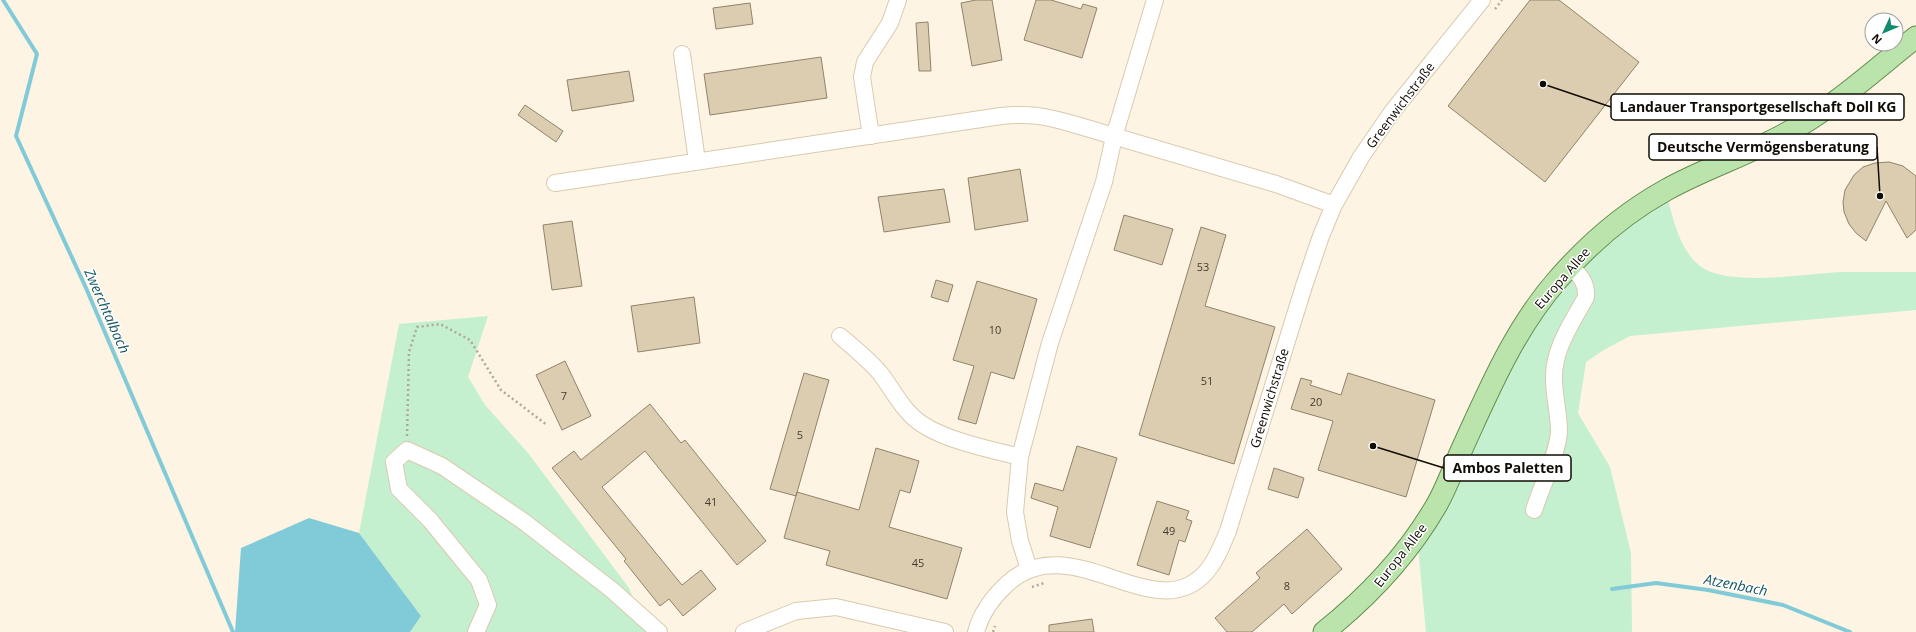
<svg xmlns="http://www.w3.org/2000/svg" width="1916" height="632" viewBox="0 0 1916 632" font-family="'Open Sans',sans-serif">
<rect width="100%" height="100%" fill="#fdf4e3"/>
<path fill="#c4f0cf" d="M1665,190C1673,216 1678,249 1700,266C1729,288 1807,273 1843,272C1867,272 1892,272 1916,272V310L1630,336L1602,351L1586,362L1578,413L1610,467L1631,553L1632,632H1426L1417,536L1540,301Z
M488,316L468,377L485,405L528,453L629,588L647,632H410L421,616L359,533L399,324Z"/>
<path fill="#80cbd7" d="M309,518L359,533L421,616L410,632H235L241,548Z"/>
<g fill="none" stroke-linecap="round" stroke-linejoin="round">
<path stroke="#80cbd7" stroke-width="4" d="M3,0L37,54L16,136L86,288L233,632
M1612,589L1656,583L1708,590L1783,605L1850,632"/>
</g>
<path fill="#dccdb1" stroke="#918369" d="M976,0H992L1002,60L972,66L961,3Z
M1036,0H1051L1081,9L1083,4L1097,8L1082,58L1024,40Z
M1530,0H1559L1639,62L1545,182L1448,106Z
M750,3L753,24L716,29L713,8Z
M928,22L931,71H919L916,23Z
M821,57L827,98L710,115L704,74Z
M629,71L634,101L572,111L567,80Z
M525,105L563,131L556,142L518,115Z
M1889,162L1903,166L1916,176V230L1907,238L1886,201L1866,241L1856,233L1849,224L1844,212L1843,202L1845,190L1854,175L1863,167L1875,163Z
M1020,169L1028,221L975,230L968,178Z
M944,189L950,222L884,232L878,197Z
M1124,215L1173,229L1162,265L1114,250Z
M572,221L582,286L552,290L543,225Z
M1201,227L1226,235L1205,306L1275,327L1234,464L1139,435Z
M936,280L953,285L948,302L931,297Z
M977,281L1037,299L1014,379L991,372L976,424L958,419L974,366L953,360Z
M694,297L700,343L638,352L631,306Z
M565,361L591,416L562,430L536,375Z
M804,373L829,380L796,496L770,489Z
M1348,373L1435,400L1406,497L1318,470L1333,421L1291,409L1301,378L1312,381L1310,385L1341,395Z
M650,404L681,443L685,440L766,541L737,565L645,451L602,487L682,585L701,570L716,589L683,616L669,599L660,606L624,561L626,559L552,468L574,451L581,460Z
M1077,446L1117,458L1090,548L1050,536L1058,507L1031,498L1035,483L1063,491Z
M876,448L919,461L910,493L900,490L889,527L962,548L947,599L826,565L830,551L784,538L797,492L859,510Z
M1274,468L1304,478L1298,498L1268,489Z
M1157,501L1189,511L1186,519L1192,521L1185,542L1179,540L1169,575L1137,565Z
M1307,529L1342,569L1292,614L1284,604L1252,632H1227L1215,618L1260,578L1256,573Z
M1092,619L1094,632H1049V625Z"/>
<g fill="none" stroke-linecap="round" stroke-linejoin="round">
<g stroke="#d9caae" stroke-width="18">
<path id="minor" d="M682,54L697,161
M871,136L862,77L865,62L890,23L898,0
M555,183L1001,116C1030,113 1045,116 1073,124L1276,184L1334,205
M840,336C853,347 868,359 880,373C894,391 904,414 925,426C949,441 992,450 1020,457
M1534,510C1541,488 1558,453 1559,431C1559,414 1554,396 1554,379C1553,349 1572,323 1586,297C1587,283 1580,275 1570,266
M1029,569L1020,541L1015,512L1020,457L1050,343L1104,182L1114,137L1155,0
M476,632L488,605L479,580L430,520L399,489L394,462L407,450L442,466L523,521L612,590L659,632
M744,632L796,611L836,607L945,632
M976,632C981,613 992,598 1007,584C1071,524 1156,632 1207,571C1217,559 1222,545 1228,531L1304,286L1321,236L1334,205L1361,157L1392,112L1482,0"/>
</g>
<g stroke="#628d4d" stroke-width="23">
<path id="major" d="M1324,632C1369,596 1407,556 1436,506C1446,489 1453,469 1461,451C1489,390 1514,329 1559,278C1589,244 1626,212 1666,190C1709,166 1757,152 1799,126C1841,101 1878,67 1916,37"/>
</g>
<path stroke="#afa799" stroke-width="2.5" stroke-dasharray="2 3" stroke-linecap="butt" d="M1495,9L1502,0
M407,436L409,352L417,327L440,324L470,340L501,390L547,425
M1032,587L1044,583
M993,632L995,626"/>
<use href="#minor" stroke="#fff" stroke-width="16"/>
<use href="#major" stroke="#bbe4ac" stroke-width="21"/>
</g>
<g text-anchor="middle" stroke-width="3" stroke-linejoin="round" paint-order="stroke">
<g font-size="11" fill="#443c2f">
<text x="1203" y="271">53</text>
<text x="995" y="334">10</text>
<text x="1207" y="385">51</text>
<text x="564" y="400">7</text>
<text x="1316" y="406">20</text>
<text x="800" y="439">5</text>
<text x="711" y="506">41</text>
<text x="1169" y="535">49</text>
<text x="918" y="567">45</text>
<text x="1287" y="590">8</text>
</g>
<g font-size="13" fill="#110c04" stroke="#fff">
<text transform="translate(1400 105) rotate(-53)" y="5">Greenwichstraße</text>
<text transform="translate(1562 278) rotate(-49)" y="5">Europa Allee</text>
<text transform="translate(1269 398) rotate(-73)" y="5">Greenwichstraße</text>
<text transform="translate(1400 555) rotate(-52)" y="5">Europa Allee</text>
</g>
<g font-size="14" font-style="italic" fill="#175760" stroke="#fff">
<text transform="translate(107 311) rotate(66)" y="5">Zwerchtalbach</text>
<text transform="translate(1736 585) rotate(11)" y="5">Atzenbach</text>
</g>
</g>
<path fill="none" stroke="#110c04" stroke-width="1.5" d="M1543 84L1611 107M1880 196L1877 147M1373 446L1444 468"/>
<g fill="#110c04" stroke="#fff" stroke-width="1.5">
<circle cx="1543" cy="84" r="4"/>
<circle cx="1880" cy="196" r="4"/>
<circle cx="1373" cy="446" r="4"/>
</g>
<g fill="#fff" stroke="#110c04" stroke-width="1.5">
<rect x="1611" y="94" width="293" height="26" rx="4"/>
<rect x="1649" y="134" width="228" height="26" rx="4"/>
<rect x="1444" y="455" width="127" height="26" rx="4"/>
</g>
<g font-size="14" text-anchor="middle" font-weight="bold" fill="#110c04">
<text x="1758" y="112">Landauer Transportgesellschaft Doll KG</text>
<text x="1763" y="152">Deutsche Vermögensberatung</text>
<text x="1508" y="473">Ambos Paletten</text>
</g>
<g transform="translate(1884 32) rotate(226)"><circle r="19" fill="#ffffff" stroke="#a09e9b"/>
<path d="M0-3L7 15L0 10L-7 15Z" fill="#128a6c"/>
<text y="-6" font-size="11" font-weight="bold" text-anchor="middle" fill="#110c04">N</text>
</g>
</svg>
